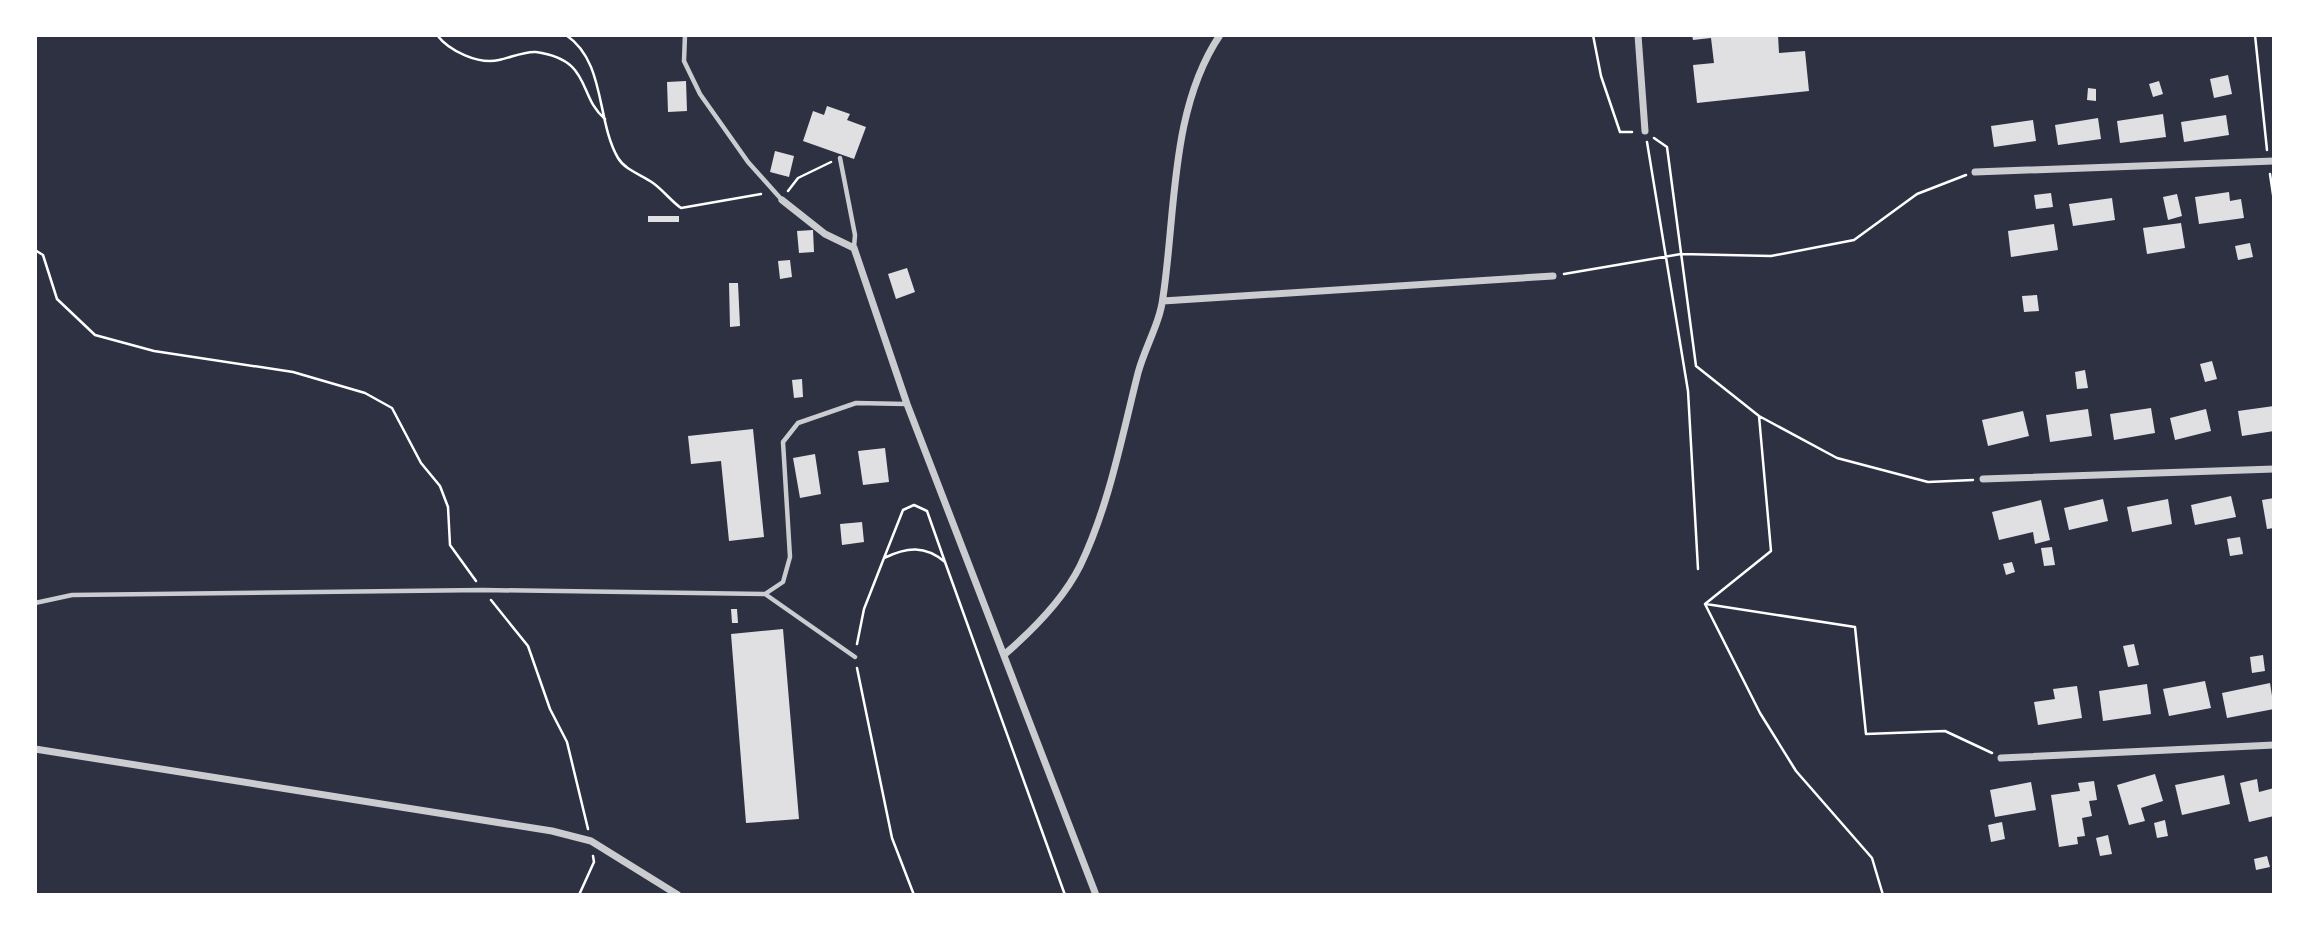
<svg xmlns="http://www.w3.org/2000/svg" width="2309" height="930" viewBox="0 0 2309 930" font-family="Roboto,sans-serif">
<rect width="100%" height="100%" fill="#2d3142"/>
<path fill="#e0e0e3" d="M1692,35H1778L1779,53L1805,51L1809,91L1697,103L1693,65L1714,63L1711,38L1693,40Z
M2228,75L2232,94L2214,98L2210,79Z
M686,81L687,111L668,112L667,82Z
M2159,81L2163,94L2153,97L2149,84Z
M2088,88L2096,89V101L2087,100Z
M827,106L850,114L847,120L866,127L854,159L803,141L813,111L824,115Z
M2163,114L2166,137L2120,143L2117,121Z
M2226,115L2229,135L2184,142L2181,122Z
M2098,118L2101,139L2058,145L2055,125Z
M2033,120L2036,141L1994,147L1991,126Z
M775,151L794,156L789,177L770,172Z
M2229,192L2230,201L2241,199L2244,218L2199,224L2195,197Z
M2051,193L2053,207L2036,209L2034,195Z
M2177,194L2182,216L2168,220L2163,197Z
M2112,198L2115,220L2073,226L2069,204Z
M648,216H679V222H648Z
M2181,223L2185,248L2147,254L2143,228Z
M2054,224L2058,250L2011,257L2008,231Z
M813,230L814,252L799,253L797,231Z
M2250,243L2253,257L2238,260L2235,246Z
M790,260L792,277L780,279L778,261Z
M907,268L915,292L896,299L888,274Z
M729,283H738L740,326L730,327Z
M2037,295L2039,311L2024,312L2022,296Z
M2212,361L2217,379L2205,382L2200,364Z
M2085,370L2088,388L2077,389L2075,372Z
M802,379L803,397L794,398L792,380Z
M2274,406V431L2242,436L2238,411Z
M2151,408L2155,433L2114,440L2110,414Z
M2088,409L2092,436L2050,442L2046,415Z
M2206,409L2211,431L2175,440L2170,418Z
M2023,411L2029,436L1988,446L1982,420Z
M753,429L764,537L729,541L721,461L691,464L688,436Z
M885,448L889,482L863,485L858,451Z
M815,454L821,494L800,498L793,458Z
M2231,496L2236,517L2195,525L2191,505Z
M2274,498V528L2267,529L2262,500Z
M2103,499L2108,521L2069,530L2064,508Z
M2168,499L2172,524L2132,532L2127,507Z
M2041,500L2050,540L2035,544L2033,532L1999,540L1992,512Z
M862,522L864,542L842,545L840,524Z
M2240,537L2243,554L2230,556L2227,539Z
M2052,547L2055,565L2044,566L2041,548Z
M2012,562L2015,572L2006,575L2003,564Z
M731,609H737L738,623H732Z
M783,629L799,819L746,823L731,634Z
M2134,644L2139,665L2128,667L2123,646Z
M2263,655L2265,671L2252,673L2250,657Z
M2205,681L2211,708L2169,716L2163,689Z
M2270,683L2274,709L2227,718L2222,693Z
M2147,684L2151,714L2103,721L2099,691Z
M2077,686L2082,718L2038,725L2034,702L2055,699L2053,689Z
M2155,774L2163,801L2141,808L2145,821L2129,825L2117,785Z
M2224,775L2230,804L2182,815L2175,785Z
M2257,779L2259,792L2274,788V816L2249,822L2240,783Z
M2094,781L2097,800L2089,801L2092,816L2082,818L2085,836L2077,837L2078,844L2059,847L2051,795L2080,791L2078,783Z
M2031,782L2036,810L1995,817L1990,790Z
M2165,820L2168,836L2157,838L2154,823Z
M2002,822L2005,839L1991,842L1988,825Z
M2108,835L2112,854L2100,856L2096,838Z
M2267,856L2270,867L2256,870L2254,859Z"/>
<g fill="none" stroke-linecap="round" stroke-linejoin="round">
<path stroke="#fff" stroke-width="2.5" d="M437,35C449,51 479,65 499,60C510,58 524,51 536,52C593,60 577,96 605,119
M566,35C606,62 596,120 618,158C625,170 642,175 653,183C663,190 671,201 681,208L761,194
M1593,35L1601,76L1620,132H1632
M2255,35L2267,150
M1654,138L1667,147L1696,366L1759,416L1771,551L1705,604L1760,713L1796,771L1872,858L1883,895
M1647,142L1688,391L1698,569
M2270,174L2274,201
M788,191L798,178L831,162
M35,250L43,255L57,299L95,335L154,351L293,372L365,393L392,408L421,463L440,486L448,507L450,545L476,581
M1564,274L1681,254L1771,256L1854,240L1917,194L1966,175
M1759,416L1837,458L1928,482L1973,480
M884,558L903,510L914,505L927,511L945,562
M491,600L528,646L550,709L567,742L588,829
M1706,604L1855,627L1866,734L1945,731L1992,753
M857,644L864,609L884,558C907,547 925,545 945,562L1065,895
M857,668L892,838L914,895
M579,895L594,862L593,856"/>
<path stroke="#caccd0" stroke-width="4.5" d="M685,35L684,61L700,94L748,162L782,200
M840,158L855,235L854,247
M765,594L855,657
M35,603L72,595L483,590L765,594L783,582L790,557L783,442L798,423L856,403L906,404"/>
<path stroke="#caccd0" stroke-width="7" d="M1638,35L1645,131
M1975,172L2274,161
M782,200L825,234L854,248L907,404L1096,895
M1163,301L1553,276
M1983,479L2274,469
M1005,654C1034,629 1063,600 1080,566C1109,506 1122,436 1138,373C1145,347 1160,323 1163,297C1176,212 1170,109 1220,35
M35,749L552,831L591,841L678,895
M2001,758L2274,745"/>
</g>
<rect width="2309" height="930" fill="none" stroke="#ffffff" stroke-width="74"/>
</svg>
